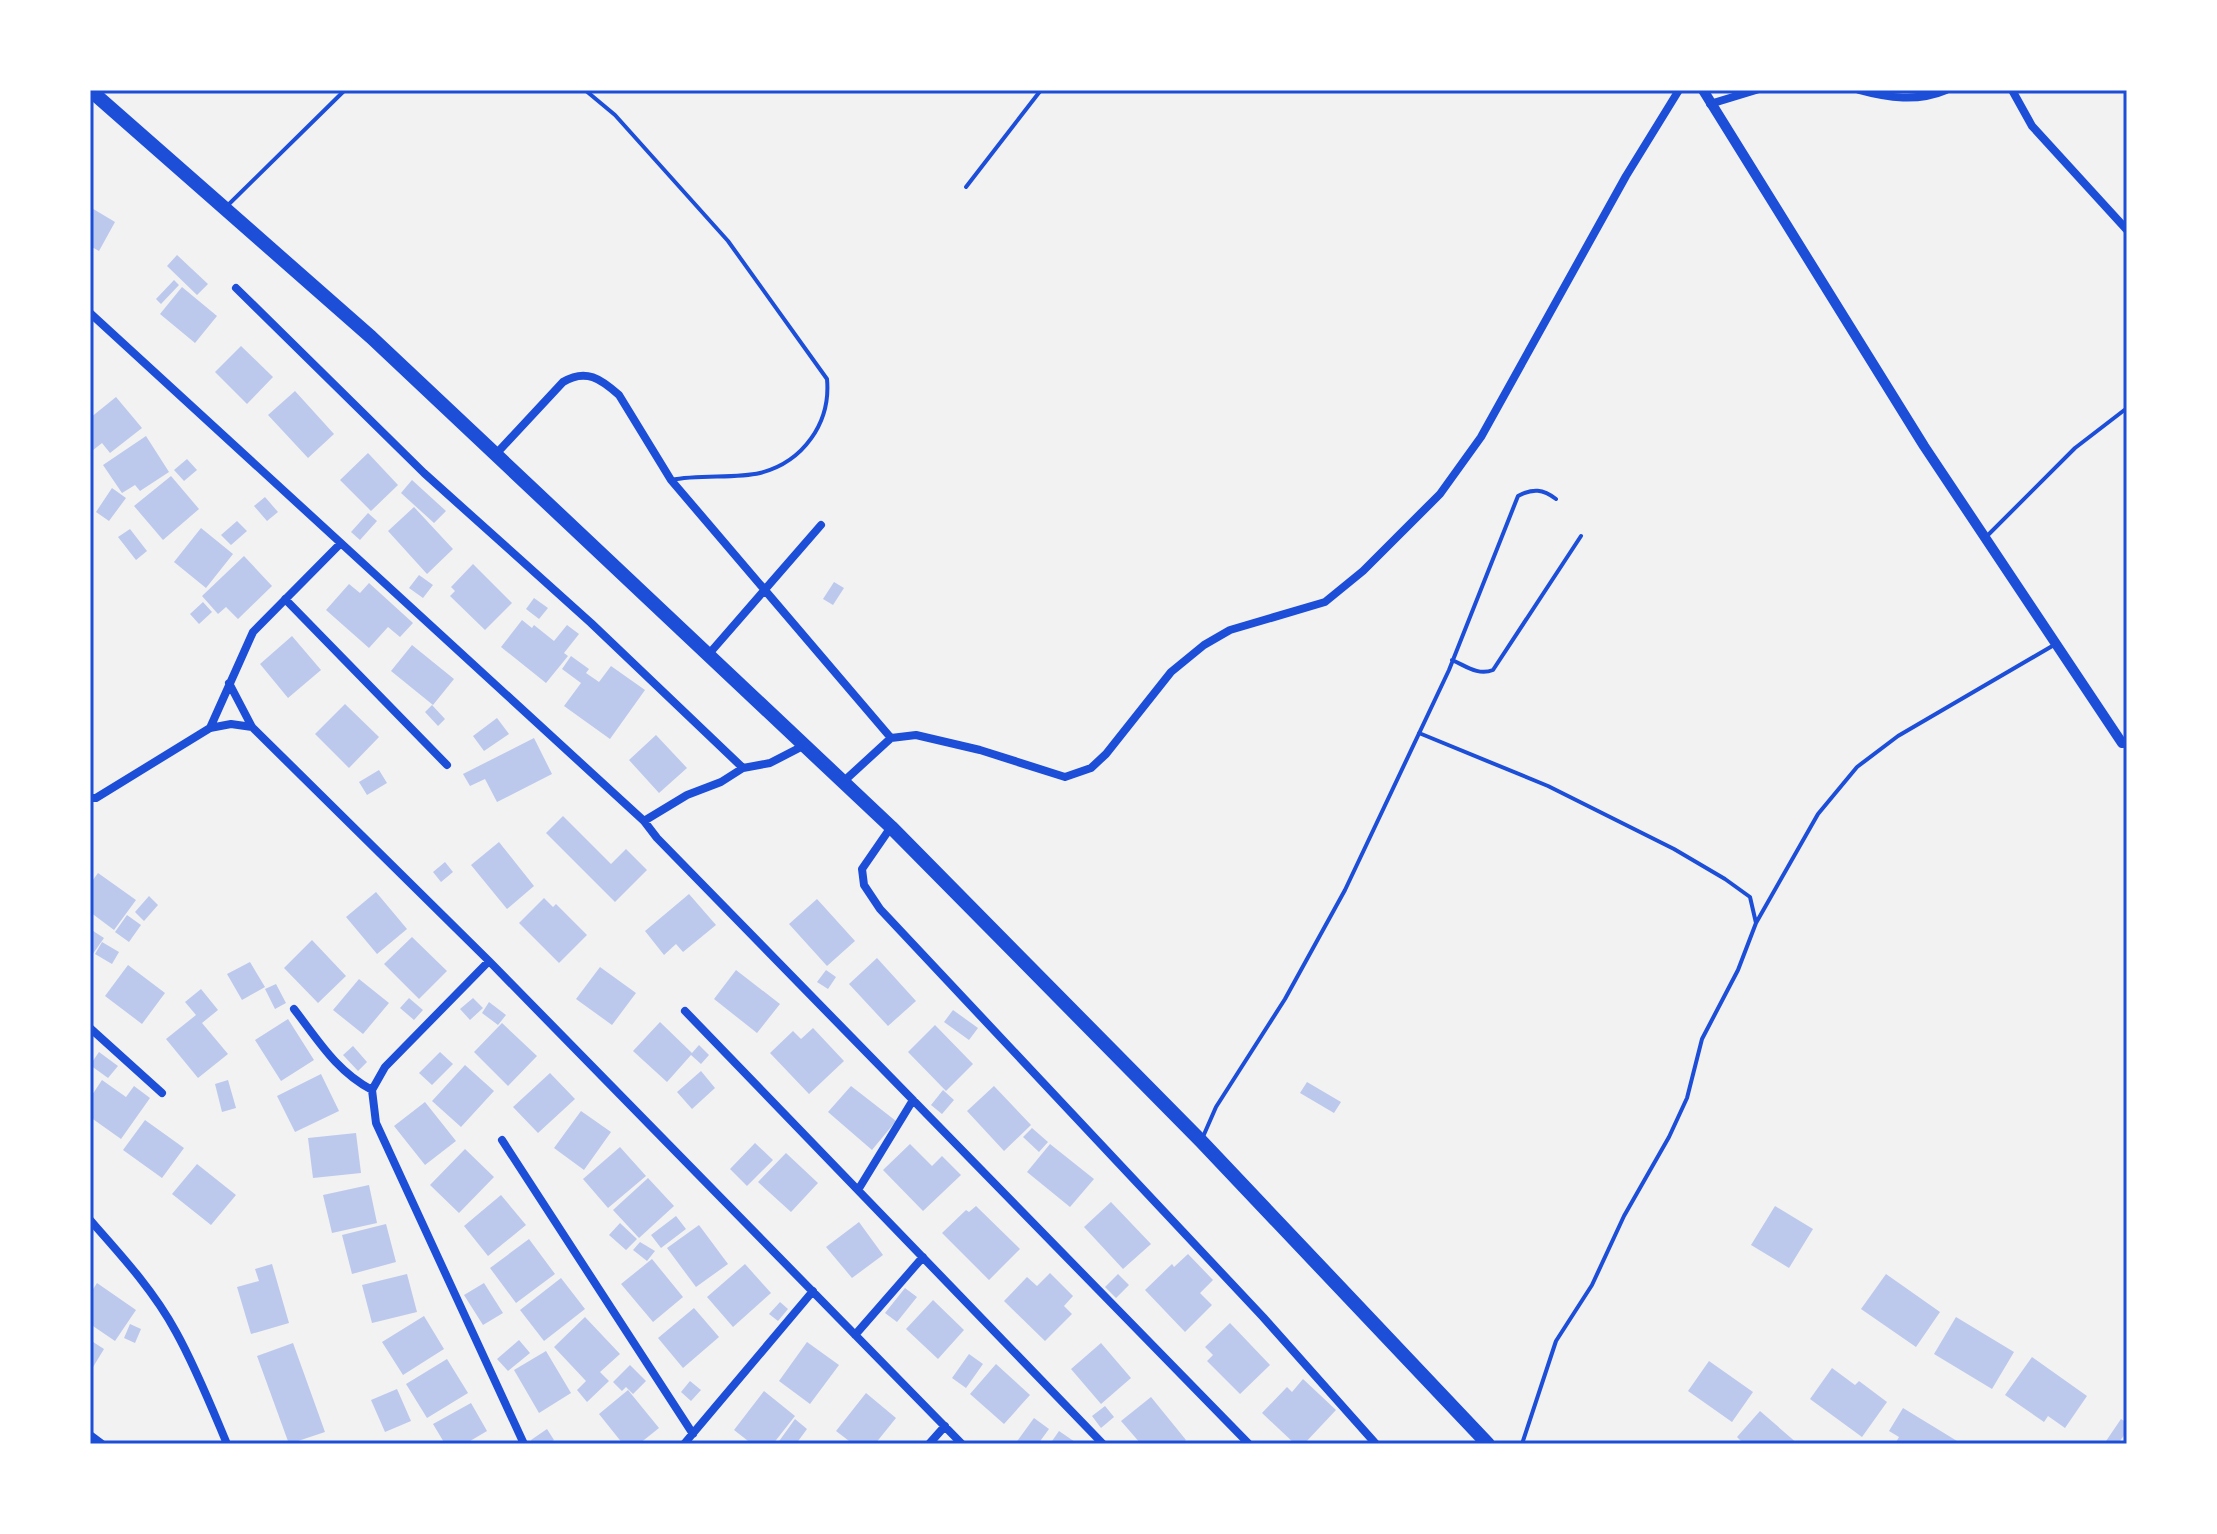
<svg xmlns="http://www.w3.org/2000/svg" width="2217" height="1534" viewBox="0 0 2217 1534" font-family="Cabin,sans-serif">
<rect width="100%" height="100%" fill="#f2f2f2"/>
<path fill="#bdc9ec" d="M90,207L115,222L99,251L90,246Z
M177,255L208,284L197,295L167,266Z
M174,280L179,285L161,304L156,299Z
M182,287L217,316L195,343L160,314Z
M241,346L273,377L247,404L215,372Z
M295,391L334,434L308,458L268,415Z
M116,397L142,428L110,453L102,443L92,451L90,418Z
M146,436L169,472L140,491L135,485L122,493L103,465Z
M368,453L398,485L371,511L340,480Z
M187,459L197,470L184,481L174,470Z
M171,476L199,509L163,540L134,506Z
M412,480L446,511L434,523L401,493Z
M112,488L126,498L109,521L96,512Z
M265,497L278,512L267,521L254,506Z
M414,507L453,549L427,574L388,531Z
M368,513L377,521L360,540L351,532Z
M237,521L247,531L231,545L221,535Z
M201,528L233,554L206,588L174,562Z
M130,529L147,551L136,560L118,537Z
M244,556L272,586L238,619L226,607L218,614L202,596Z
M473,564L512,603L485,630L450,596L455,591L451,587Z
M419,575L433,585L423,598L409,588Z
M834,582L844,588L833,605L823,599Z
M369,583L413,623L400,637L388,627L369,648L326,610L349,584L360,593Z
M534,598L548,608L539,619L526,609Z
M203,602L212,612L199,624L190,614Z
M522,620L532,628L534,625L554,641L567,625L579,634L564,653L568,656L546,683L501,647Z
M292,636L321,670L288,698L260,664Z
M412,645L454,679L433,705L391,671Z
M571,656L589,669L586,673L599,682L611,666L645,690L610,739L564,706L581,683L562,669Z
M345,704L379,737L349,768L315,734Z
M432,705L445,719L438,726L425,712Z
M497,718L509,734L484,751L473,736Z
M656,735L687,768L659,793L629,760Z
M534,738L552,774L497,802L485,779L470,786L463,774Z
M379,770L387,783L367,795L359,782Z
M563,816L611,864L626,849L647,870L615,902L546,833Z
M499,842L534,886L507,909L471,865Z
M445,862L453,872L441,882L433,872Z
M98,873L136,900L114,930L90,912V884Z
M376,892L407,929L377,954L346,917Z
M689,894L716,925L683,952L676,944L664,955L645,931Z
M149,896L158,905L144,921L135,912Z
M544,898L553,907L556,904L587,935L559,963L519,923Z
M817,899L855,941L827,966L789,924Z
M127,915L141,925L129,942L115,932Z
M90,929L104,938L90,958Z
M412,937L447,971L419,999L384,964Z
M312,940L346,976L318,1003L284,968Z
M102,942L119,952L112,964L95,954Z
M877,958L916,1001L888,1026L849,984Z
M250,962L265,987L242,1000L227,974Z
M128,965L165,993L142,1024L105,996Z
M600,967L636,993L612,1025L576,999Z
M736,970L780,1004L757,1033L714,999Z
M826,970L836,977L828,989L817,982Z
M359,979L389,1003L363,1034L333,1010Z
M276,984L286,1003L275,1009L265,989Z
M201,989L218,1010L202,1023L228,1054L198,1078L166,1039L196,1015L185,1002Z
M409,998L423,1010L414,1020L400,1008Z
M473,998L483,1008L470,1020L460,1009Z
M489,1002L506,1015L498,1025L482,1013Z
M953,1010L978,1028L969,1040L944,1022Z
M288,1019L314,1060L281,1081L255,1040Z
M660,1022L692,1053L699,1045L709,1055L701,1064L691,1055L667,1082L633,1051Z
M502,1023L537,1056L508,1086L474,1052Z
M935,1025L973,1064L946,1091L908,1052Z
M813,1028L844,1061L809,1094L770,1053L793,1031L801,1039Z
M353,1046L367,1062L358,1071L343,1055Z
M99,1052L118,1066L108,1078L90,1065Z
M440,1052L453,1064L432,1085L419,1073Z
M465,1065L494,1091L461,1127L432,1101Z
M701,1071L715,1088L692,1109L677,1092Z
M550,1073L575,1099L538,1133L513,1107Z
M321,1074L339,1111L295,1132L277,1096Z
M102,1080L126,1097L134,1086L150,1098L121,1139L90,1117V1098Z
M228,1080L236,1108L222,1112L215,1084Z
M1307,1082L1341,1102L1334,1113L1300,1093Z
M851,1086L896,1121L872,1150L828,1112Z
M994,1086L1031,1125L1004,1151L967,1111Z
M943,1090L954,1100L942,1114L931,1105Z
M425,1102L456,1141L425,1165L394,1126Z
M581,1111L611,1132L584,1170L554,1148Z
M145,1120L184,1148L162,1178L123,1150Z
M1032,1128L1048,1142L1039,1152L1023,1137Z
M356,1133L361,1173L313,1178L308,1138Z
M755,1143L773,1160L747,1186L730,1169Z
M910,1144L932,1166L942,1156L961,1175L923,1211L883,1170Z
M1050,1144L1094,1179L1070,1207L1027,1172Z
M620,1147L646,1176L608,1208L583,1179Z
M465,1149L494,1177L459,1213L430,1185Z
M786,1153L818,1183L791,1212L758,1182Z
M197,1164L236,1195L211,1225L172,1194Z
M648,1178L674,1206L639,1238L613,1210Z
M369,1185L377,1223L332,1233L323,1195Z
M501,1195L526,1225L488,1256L464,1226Z
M1111,1202L1151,1244L1123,1269L1084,1227Z
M976,1206L1020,1249L989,1280L942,1233L966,1210L969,1212Z
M1775,1206L1813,1229L1789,1268L1751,1245Z
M676,1216L686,1229L661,1248L651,1235Z
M859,1222L883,1255L852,1278L826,1247Z
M620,1223L637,1239L626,1250L609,1235Z
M386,1224L396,1262L352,1274L342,1235Z
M699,1225L728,1264L696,1287L667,1248Z
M529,1239L555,1274L516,1303L490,1268Z
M640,1242L655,1251L647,1261L633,1250Z
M1188,1254L1213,1280L1200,1293L1212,1305L1185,1332L1145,1290L1172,1264L1174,1267Z
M652,1259L683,1297L653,1322L621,1284Z
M272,1264L289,1323L251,1334L237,1287L259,1281L255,1269Z
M745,1264L771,1293L733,1327L707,1297Z
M1050,1273L1073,1296L1064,1306L1072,1314L1045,1341L1004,1301L1027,1277L1037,1286Z
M407,1274L417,1312L372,1323L362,1285Z
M1118,1274L1129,1285L1116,1298L1105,1287Z
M1886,1274L1940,1312L1916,1347L1861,1309Z
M561,1278L585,1309L544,1341L520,1310Z
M97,1283L136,1310L115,1341L90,1324V1294Z
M484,1283L503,1313L483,1325L464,1295Z
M905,1288L917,1297L897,1322L885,1313Z
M933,1300L964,1330L938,1359L906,1329Z
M780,1302L788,1309L778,1321L769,1314Z
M694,1308L719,1337L683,1368L658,1338Z
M424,1316L444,1349L403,1375L382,1342Z
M585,1317L620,1354L600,1372L609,1381L587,1402L577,1390L586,1381L554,1347Z
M1956,1317L2014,1352L1992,1389L1934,1354Z
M1230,1323L1270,1365L1240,1394L1207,1361L1213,1355L1205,1347Z
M130,1324L141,1329L135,1343L124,1338Z
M90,1340L104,1349L90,1372Z
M519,1340L530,1353L508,1371L497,1359Z
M807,1342L839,1365L810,1404L779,1381Z
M293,1343L325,1432L289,1444L257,1356Z
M1101,1343L1131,1378L1101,1404L1071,1369Z
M546,1351L571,1393L539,1413L514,1370Z
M969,1354L983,1364L966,1388L952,1378Z
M2032,1357L2087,1396L2065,1428L2048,1416L2044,1422L2005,1395Z
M447,1359L468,1393L427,1418L406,1384Z
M1709,1361L1753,1392L1732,1422L1688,1391Z
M996,1364L1030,1395L1004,1424L970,1394Z
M630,1365L646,1381L633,1394L626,1387L622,1391L613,1382Z
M1832,1368L1855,1385L1859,1381L1887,1402L1862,1437L1810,1399Z
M1303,1379L1336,1410L1304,1444H1295L1262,1413L1287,1387L1292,1392Z
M690,1381L701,1390L691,1401L681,1392Z
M397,1389L411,1421L385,1432L371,1400Z
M628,1390L659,1428L639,1444H623L599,1414Z
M764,1391L795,1416L773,1444H752L734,1430Z
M866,1393L896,1418L875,1444H853L836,1431Z
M1151,1397L1186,1440L1181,1444H1141L1121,1421Z
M471,1403L487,1431L465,1444H445L433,1424Z
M1105,1406L1114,1417L1101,1428L1092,1416Z
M1903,1408L1962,1444H1895L1899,1437L1889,1431Z
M1760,1411L1798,1444H1744L1737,1437Z
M1034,1418L1049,1429L1038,1444H1015Z
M795,1419L807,1429L796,1444H777Z
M2121,1419L2127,1423V1431L2118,1444H2104Z
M547,1429L554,1440L548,1444H533L531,1440Z
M1059,1431L1078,1444H1050Z"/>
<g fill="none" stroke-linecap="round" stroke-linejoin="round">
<path stroke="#1d4ed8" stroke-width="4" d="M585,90L615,115L728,241L827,379C831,423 803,462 760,473C735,479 700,474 671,480
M966,187L1041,90
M226,207L345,90
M1987,536L2075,448L2127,408
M1452,660C1466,666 1478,676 1493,670L1581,536
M1419,733L1548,786L1674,849L1725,879L1750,897L1756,923L1738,970L1702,1039L1687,1098L1669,1137L1624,1216L1592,1285L1556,1341L1522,1444
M1756,923L1818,814L1857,767L1898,736L2054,645
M1202,1139L1216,1107L1285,999L1345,890L1449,670L1518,496C1533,488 1543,489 1556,499"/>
<path stroke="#1d4ed8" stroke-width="8" d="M1859,90C1888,98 1918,102 1946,90
M2012,90L2032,126L2127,230
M1710,104L1756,90
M236,288L424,473L591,623L743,768
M90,313L644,821L657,838L1249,1444
M496,454L563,382C586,368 601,379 619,395L671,480L891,738
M285,599L447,765
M708,655L821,525
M229,683L252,727L489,961L962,1444
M210,728L253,632L341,543
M843,782L891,738L916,735L980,750L1065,777L1091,768L1106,754L1171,672L1204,645L1230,630L1325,602L1363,571L1440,494L1481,437L1626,176L1679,90
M90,798H96L210,728L231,724L252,727
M644,821L687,795L721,782L743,768L770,763L803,746
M891,827L862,869L864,885L880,909L1263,1317L1376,1444
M489,961L385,1067L372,1090L376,1123L524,1444
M294,1009C318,1040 336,1071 372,1090
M685,1011L1103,1444
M90,1028L162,1093
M502,1140L693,1434
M858,1190L913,1100
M90,1220C121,1255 154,1291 176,1332C196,1368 211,1406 227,1444
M855,1335L923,1257
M90,1435L102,1444
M684,1444L813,1291
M929,1444L945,1426"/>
<path stroke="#1d4ed8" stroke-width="10" d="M1703,90L1924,446L2122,743"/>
<path stroke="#1d4ed8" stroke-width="14" d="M90,90L371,337L891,827L1201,1141L1488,1444"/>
</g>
<rect width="2217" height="1534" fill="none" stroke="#ffffff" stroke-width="184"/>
<rect x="92" y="92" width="2033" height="1350" fill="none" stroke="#1d4ed8" stroke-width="3"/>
</svg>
